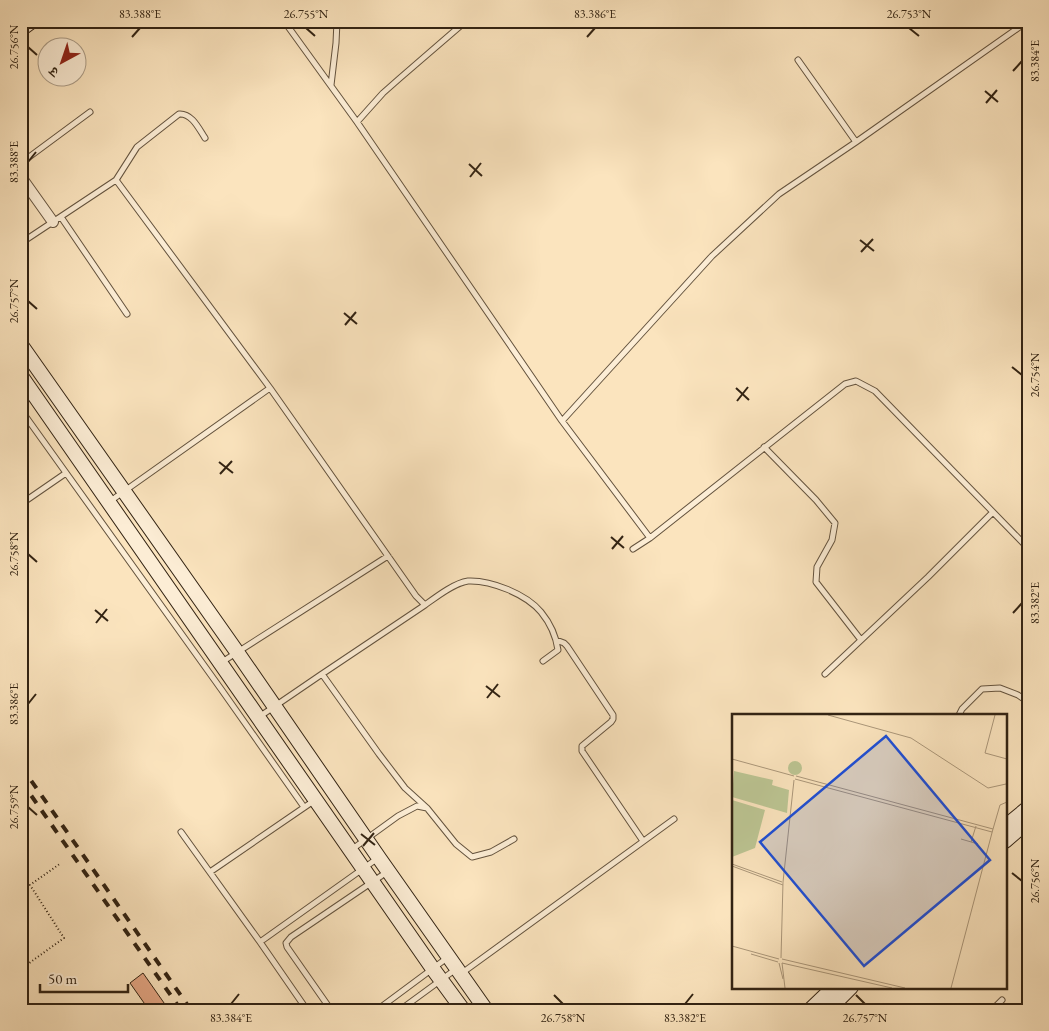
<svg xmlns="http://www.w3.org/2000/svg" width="1049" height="1031" viewBox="0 0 1049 1031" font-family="'EB Garamond','Noto Serif Devanagari',serif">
<rect width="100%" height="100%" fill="#fbe4be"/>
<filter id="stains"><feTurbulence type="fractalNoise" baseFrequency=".004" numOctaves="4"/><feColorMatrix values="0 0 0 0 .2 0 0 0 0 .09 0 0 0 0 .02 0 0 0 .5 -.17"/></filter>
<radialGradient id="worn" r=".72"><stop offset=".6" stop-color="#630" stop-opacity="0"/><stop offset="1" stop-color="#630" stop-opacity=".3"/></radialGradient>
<path fill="#e4a684" stroke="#322313" d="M143,973L169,1010H149L130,983Z"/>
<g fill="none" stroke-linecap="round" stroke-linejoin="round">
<g stroke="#64533e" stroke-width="7">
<path id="lane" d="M284,21L357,122L562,421L650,538
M798,60L856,142
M331,85L336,43L337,21
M357,122L383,93L400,78L466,21
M21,163L90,112
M116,180L270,388L416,596L425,605C436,597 454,583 468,581C491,580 526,594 541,612C550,623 556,636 558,650L543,661
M61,217L127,314
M21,243L116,180L137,147L179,114C192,113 199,129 205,138
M21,410L221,689L304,807
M562,421L712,256L779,194L856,142L1028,21
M764,447L816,500L835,523L832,540L817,567L816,582L861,640
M109,502L270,388
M21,504L66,473
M633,549L650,538L845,384L856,381L875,391L1028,548
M556,640L564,643L567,646L613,715V719L611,722L582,746V751L643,841
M222,662L388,556
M322,674L425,605
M825,674L928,577L992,513
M959,715L962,709L982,689L1000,688L1018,695L1028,702
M259,717L322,674L379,754L405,788L427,808
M181,832L260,942
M351,850L398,816L417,806L427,808L456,844L472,857L491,852L514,839
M210,872L315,800
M462,973L674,819
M307,1010L260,942L378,858
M331,1010L287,947L286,943L291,937L387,872
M377,1010L447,958
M400,1010L456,969
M992,1010L1002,1000"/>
</g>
<g stroke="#64533e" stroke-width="12">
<path id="street" d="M21,177L53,222"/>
</g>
<g stroke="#322313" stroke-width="16">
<path id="secondary" d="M21,29L32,21
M21,345L237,652L379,858L486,1010
M21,376L433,969L463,1010
M1005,827L1028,808
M1005,841L1028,821
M810,1010L834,987
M828,1010L851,987"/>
</g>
<path stroke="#322313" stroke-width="2" stroke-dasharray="1 2.5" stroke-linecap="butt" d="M21,969L64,938L30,885L61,863"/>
<use href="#lane" stroke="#fcedd5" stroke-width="5"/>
<use href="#street" stroke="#fcedd5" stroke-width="10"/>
<use href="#secondary" stroke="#fcedd5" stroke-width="14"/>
<path stroke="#322313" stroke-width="4" stroke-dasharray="9 9" stroke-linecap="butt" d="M21,766L191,1010
M21,781L181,1010"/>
</g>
<path fill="none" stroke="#322313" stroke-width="2" d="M306,28L315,36M909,28L919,36M132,37L140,28M587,37L595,28M28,47L37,55M1013,71L1022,61M985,91L998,102M986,103L997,90M28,162L36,152M469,164L482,176M470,177L481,163M860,240L874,251M861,252L873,239M28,301L37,309M344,313L357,324M345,325L356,312M1012,367L1022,375M736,388L749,400M737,401L748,387M219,462L233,473M220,474L232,461M611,537L624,548M612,549L623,536M28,554L37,562M95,610L108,621M1013,613L1022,603M96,623L107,609M486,686L500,697M487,698L498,684M28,704L36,694M28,807L37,815M361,834L375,845M363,846L374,833M1012,873L1022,881M554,995L563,1004M856,995L865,1004M231,1004L239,994M685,1004L693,994"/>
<g transform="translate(732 714)">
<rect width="275" height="275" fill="#fbe4be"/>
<path d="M56 54a7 7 0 1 1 14 0a7 7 0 1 1-14 0ZM2,57L41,66L40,71L57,76L55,99L0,83ZM0,86L33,96L23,134L0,143Z" fill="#bcc593"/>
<path fill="none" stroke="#ab977a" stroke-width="1" d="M96,1L179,24L256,74L274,70M263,1L253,39L275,45M0,45L62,62M64,62L261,115M63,65L260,118M229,125L246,130M239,128L244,112M0,150L50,168M0,152L51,171M0,232L47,245M19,240L46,248M49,244L51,168L62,66M50,245L173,274M47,249L51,265M50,249L160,274M50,249L53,274M219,274L261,115L268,91L275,88"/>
<path fill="#1d4ed8" fill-opacity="0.15" stroke="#1d4ed8" stroke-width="2.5" d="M154,22L258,146L132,252L28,128Z"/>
<rect width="275" height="275" fill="none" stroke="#322313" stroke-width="2.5"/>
</g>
<rect width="1049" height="1031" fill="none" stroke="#fbe4be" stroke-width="55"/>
<g transform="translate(62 62) rotate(220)"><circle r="24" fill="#fcedd5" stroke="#ab9c87"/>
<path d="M0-4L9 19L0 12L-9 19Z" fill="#8f2418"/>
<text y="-8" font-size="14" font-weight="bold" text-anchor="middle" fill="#322313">उ</text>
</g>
<path d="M40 984v8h88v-8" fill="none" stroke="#322313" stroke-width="2.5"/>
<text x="48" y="984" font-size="15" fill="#322313" stroke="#fcedd5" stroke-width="4" paint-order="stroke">50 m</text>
<rect x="28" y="28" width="994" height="976" fill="none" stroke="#322313" stroke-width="2"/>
<g font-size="12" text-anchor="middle" fill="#322313">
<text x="140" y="18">83.388°E</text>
<text x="306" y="18">26.755°N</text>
<text x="595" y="18">83.386°E</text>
<text x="909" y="18">26.753°N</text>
<text transform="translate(14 47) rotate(-90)" y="4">26.756°N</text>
<text transform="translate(1035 61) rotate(-90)" y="4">83.384°E</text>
<text transform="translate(14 162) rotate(-90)" y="4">83.388°E</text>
<text transform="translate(14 301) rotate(-90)" y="4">26.757°N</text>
<text transform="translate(1035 375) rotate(-90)" y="4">26.754°N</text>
<text transform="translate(14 554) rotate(-90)" y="4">26.758°N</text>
<text transform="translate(1035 603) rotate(-90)" y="4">83.382°E</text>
<text transform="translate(14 704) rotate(-90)" y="4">83.386°E</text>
<text transform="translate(14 807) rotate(-90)" y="4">26.759°N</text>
<text transform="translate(1035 881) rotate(-90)" y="4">26.756°N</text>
<text x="231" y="1022">83.384°E</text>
<text x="563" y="1022">26.758°N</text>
<text x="685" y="1022">83.382°E</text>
<text x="865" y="1022">26.757°N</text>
</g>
<rect width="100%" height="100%" filter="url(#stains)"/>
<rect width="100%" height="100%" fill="url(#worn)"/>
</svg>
